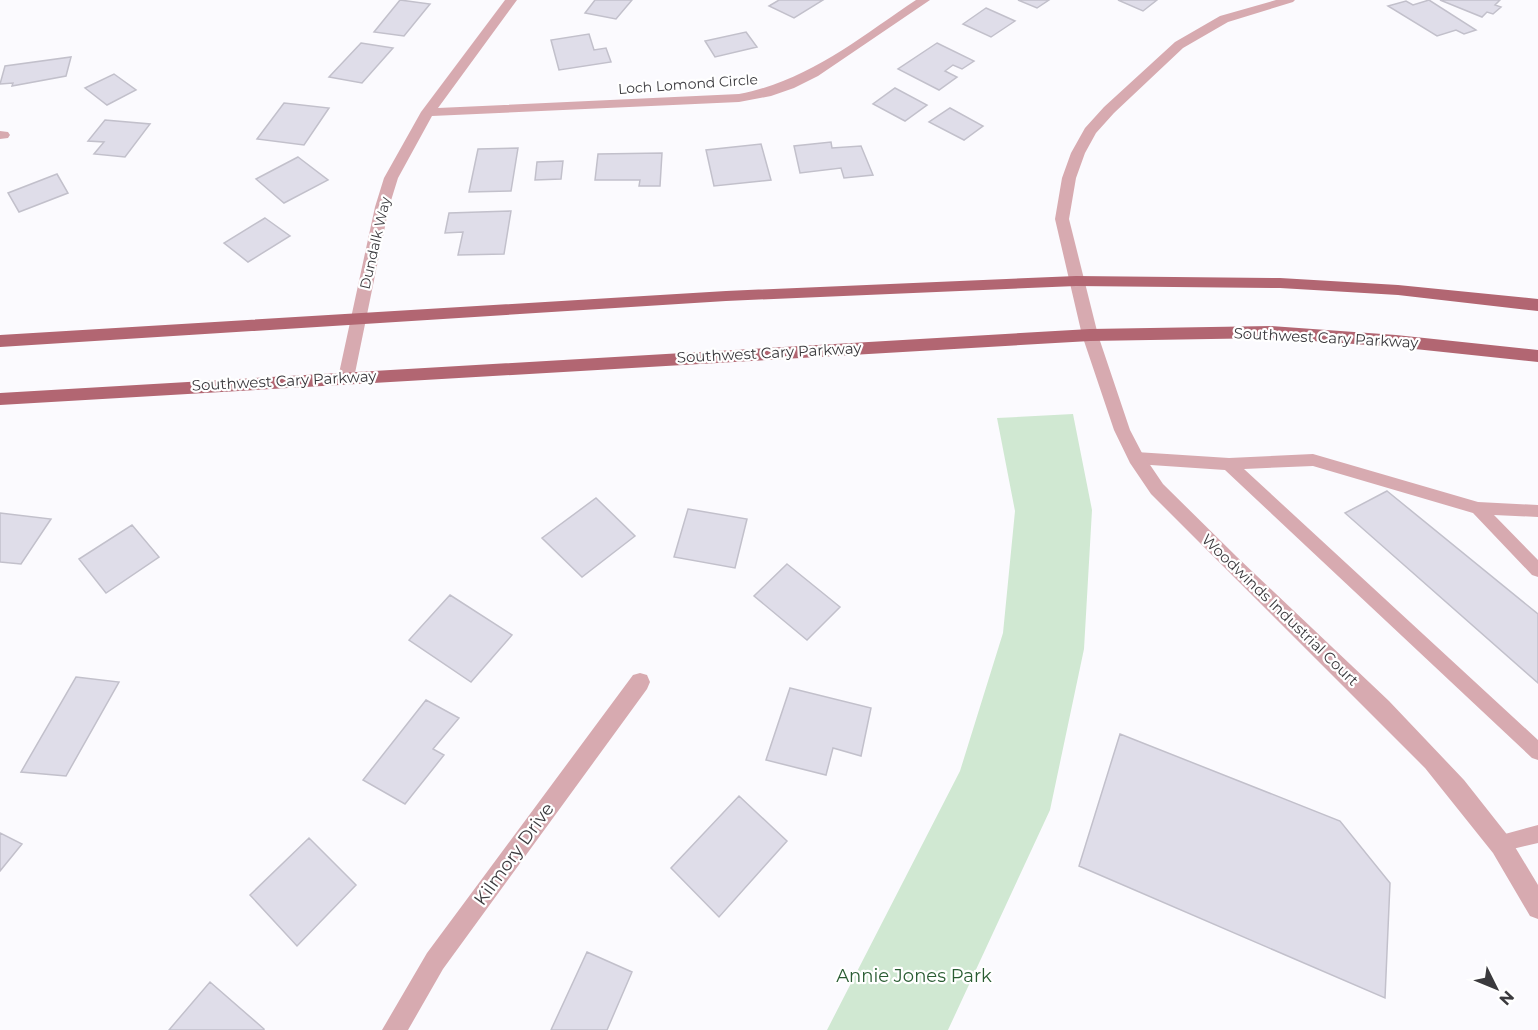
<svg xmlns="http://www.w3.org/2000/svg" width="1538" height="1030" viewBox="0 0 1538 1030" font-family="Montserrat,sans-serif">
<rect width="100%" height="100%" fill="#fbfafe"/>
<path fill="#d0e8d2" d="M1073,414L1092,510L1084,649L1050,810L948,1030H827L960,771L1003,633L1015,511L997,418Z"/>
<path fill="#dfdde9" stroke="#c2c0cb" stroke-width="1.5" d="M400,0L430,4L404,36L374,32Z
M595,0H632L616,19L585,13Z
M779,0H823L794,18L769,6Z
M1018,0H1049L1037,8Z
M1118,0H1157L1143,11Z
M1429,0L1476,30L1464,34L1456,30L1437,36L1388,6L1406,1L1413,5Z
M1440,0H1500L1495,5L1501,7L1493,14L1487,12L1482,17Z
M986,8L1015,21L991,37L963,24Z
M746,32L757,47L715,57L705,41Z
M589,34L594,50L606,48L611,62L559,70L551,40Z
M361,43L393,48L362,83L329,77Z
M937,43L974,61L962,69L953,65L945,71L957,77L939,90L898,69Z
M71,57L66,76L12,86L13,83L0,84L5,66Z
M114,74L136,90L107,105L85,88Z
M895,88L927,105L905,121L873,104Z
M284,103L329,108L304,145L257,139Z
M950,108L983,126L964,140L929,122Z
M105,120L150,124L125,157L94,154L104,142L88,141Z
M831,142L832,148L861,146L873,175L844,178L841,168L800,173L794,146Z
M761,144L771,180L714,186L706,150Z
M518,148L511,191L469,192L478,149Z
M662,153L660,186H639L640,180H595L598,154Z
M298,157L328,180L284,203L256,179Z
M563,161L561,179L535,180L537,162Z
M57,174L68,193L19,212L8,193Z
M511,211L504,254L458,255L463,232L445,233L449,213Z
M265,218L290,236L248,262L224,243Z
M1387,491L1538,614V683L1345,513Z
M596,498L635,536L582,577L542,538Z
M688,509L747,519L735,568L674,557Z
M0,513L51,519L21,564L0,562Z
M132,525L159,557L106,593L79,559Z
M787,564L840,607L807,640L754,596Z
M450,595L512,635L471,682L409,640Z
M76,677L119,682L66,776L21,772Z
M790,688L871,708L861,756L833,748L826,775L766,760Z
M426,700L459,718L433,749L444,755L405,804L363,780Z
M1120,734L1340,821L1390,883L1385,998L1079,866Z
M739,796L787,841L719,917L671,868Z
M0,833L22,844L0,871Z
M309,838L356,885L297,946L250,895Z
M587,952L632,972L607,1030H551Z
M210,982L264,1029V1030H169Z"/>
<g fill="none" stroke-linecap="round" stroke-linejoin="round">
<path fill="#d7aab0" fill-rule="evenodd" d="M1136,452L1229,458L1313,454L1478,502L1538,505V517L1494,515L1538,560V577L1532,575L1473,513L1313,466L1244,469L1538,740V760L1532,758L1225,470L1136,464L1131,462L1129,458L1131,454Z
M1538,825V843L1500,852L1494,849L1491,843L1494,837Z"/>
<path fill="#d7aab0" fill-rule="evenodd" d="M505,0H517L438,108L739,94C808,81 859,38 916,0H930L818,76L794,88L771,96L739,102L432,116L398,178L389,207L354,378L352,382L346,384L340,382L338,378L375,207L384,178L421,112Z
M1276,0H1295L1293,2L1228,22L1183,48L1114,113L1096,133L1085,153L1076,178L1069,219L1098,335L1130,430L1142,453L1163,484L1237,557L1389,701L1464,780L1509,837L1538,885V919L1530,916L1493,853L1425,768L1151,494L1130,463L1114,430L1082,335L1055,219L1062,178L1071,153L1085,128L1104,107L1175,42L1220,16Z
M0,131L8,132L10,135L8,138L0,139Z
M640,673L647,675L650,682L647,689L443,969L408,1030H382L427,953L633,675Z"/>
<path fill="#b26672" fill-rule="evenodd" d="M1076,276L1280,278L1398,285L1538,299V311L1398,295L1280,288L1076,286L726,301L0,347V335L726,291Z
M1271,326L1396,335L1538,350V362L1396,347L1271,338L1090,341L0,405V393L1090,329Z"/>
</g>
<g text-anchor="middle" stroke-width="4.5" stroke-linejoin="round" paint-order="stroke">
<g font-size="14" fill="#3b3a3e" stroke="#fff">
<text transform="translate(688 84) rotate(-4)" y="5">Loch Lomond Circle</text>
<text transform="translate(375 243) rotate(-77)" y="5">Dundalk Way</text>
</g>
<g font-size="15" fill="#3b3a3e" stroke="#fff">
<text transform="translate(1326 338) rotate(3)" y="5">Southwest Cary Parkway</text>
<text transform="translate(769 353) rotate(-3)" y="5">Southwest Cary Parkway</text>
<text transform="translate(284 381) rotate(-3)" y="5">Southwest Cary Parkway</text>
<text transform="translate(1280 610) rotate(44)" y="5">Woodwinds Industrial Court</text>
</g>
<g font-size="18" fill="#3b3a3e" stroke="#fff">
<text transform="translate(514 854) rotate(-54)" y="6">Kilmory Drive</text>
</g>
<g font-size="18" fill="#295c32" stroke="#fff">
<text x="914" y="982">Annie Jones Park</text>
</g>
</g>
<g transform="translate(1496 988) rotate(133)" stroke="#ffffff" stroke-width="4.5" paint-order="stroke">
<path d="M0-4.5L10 22L0 15L-10 22Z" fill="#3b3a3e"/>
<text y="-9" font-size="16" font-weight="bold" text-anchor="middle" fill="#3b3a3e">N</text>
</g>
</svg>
